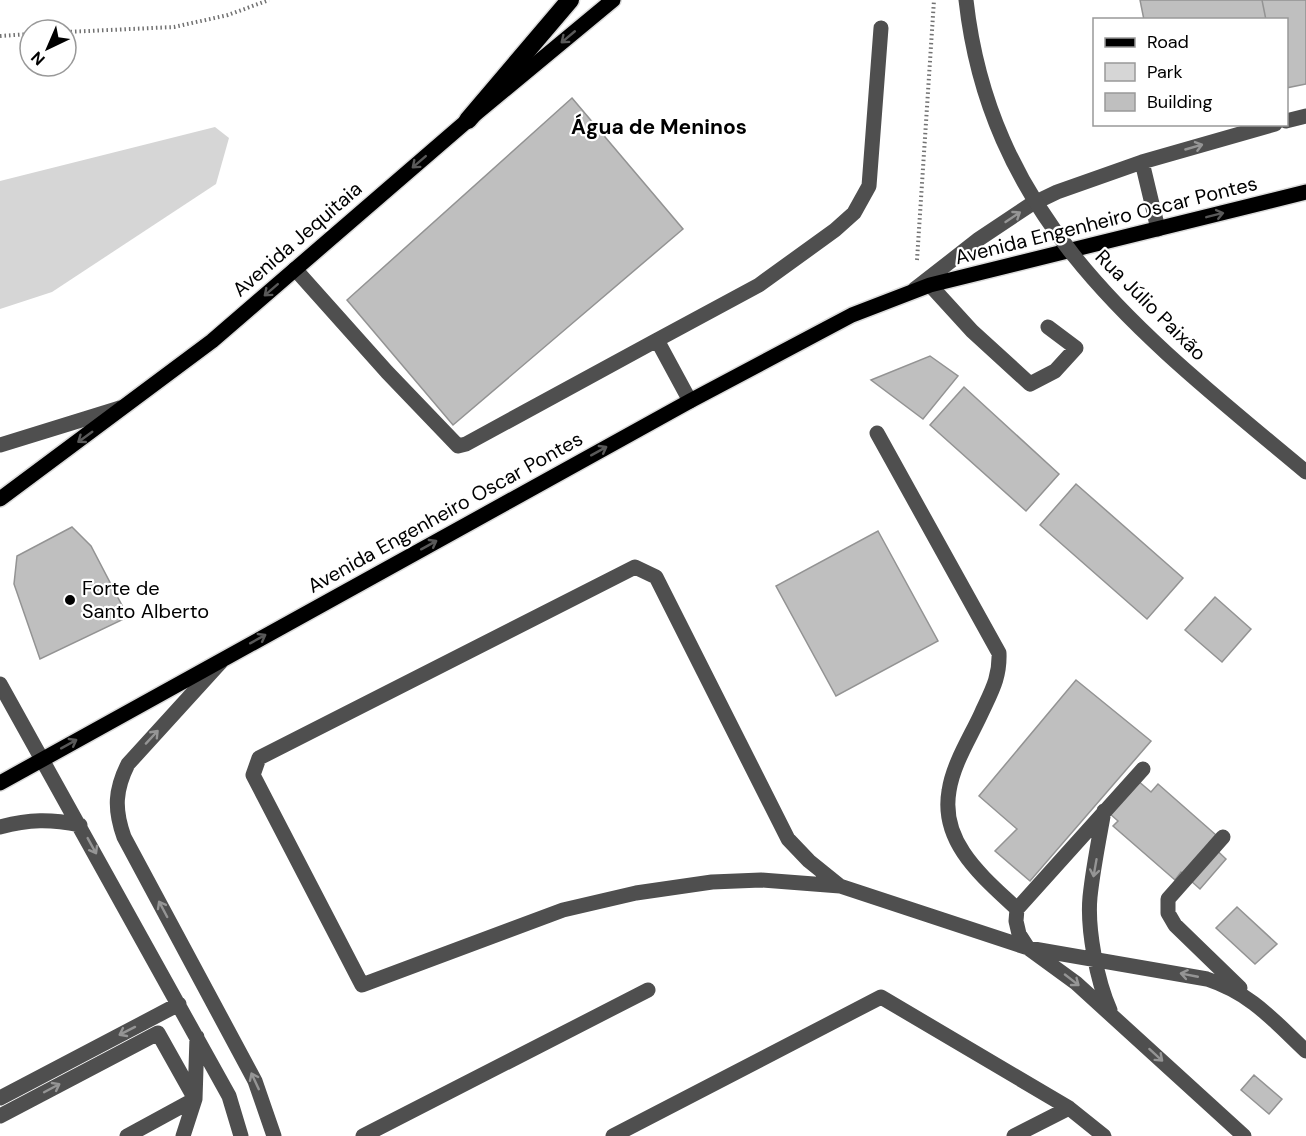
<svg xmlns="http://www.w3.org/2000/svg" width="1306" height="1136" viewBox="0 0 1306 1136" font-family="'DM Sans',sans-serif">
<rect width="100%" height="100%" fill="#fff"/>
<path fill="#d6d6d6" d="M215,127L229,138L216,184L52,292L0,309V181Z"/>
<path fill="#bfbfbf" stroke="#939393" stroke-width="1.5" d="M1140,0H1262L1266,20H1144Z
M1262,0H1306V84L1286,88V20H1266Z
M572,98L683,229L453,425L347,300Z
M930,356L958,376L923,419L871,380Z
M964,387L1059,474L1026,511L930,425Z
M1076,484L1183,578L1147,619L1040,525Z
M72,527L91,546L128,617L40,659L14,584L17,556Z
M878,531L938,641L836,696L776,586Z
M1215,597L1251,629L1222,662L1185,630Z
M1076,680L1151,741L1030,881L995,851L1017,829L979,796Z
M1137,780L1151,792L1158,784L1216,835L1209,843L1226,859L1200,889L1181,872L1175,880L1113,826L1118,821L1109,813Z
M1237,907L1277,944L1255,964L1216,928Z
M1254,1075L1282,1099L1269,1114L1241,1090Z"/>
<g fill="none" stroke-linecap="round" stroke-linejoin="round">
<g stroke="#dbdbdb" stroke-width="18">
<path id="major" d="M0,499L212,341L468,120L613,0
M0,783L690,401L852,315L930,285L1306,192"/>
</g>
<g stroke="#dbdbdb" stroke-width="21">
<path id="highway" d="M468,120L570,0"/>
</g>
<path stroke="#717171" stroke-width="4" stroke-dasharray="1.5 3" stroke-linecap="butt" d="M66,32L174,27L228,15L269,0
M0,36L30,34
M917,260L934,0"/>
<path stroke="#4f4f4f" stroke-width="15" d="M1286,121L1306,116
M1142,162L1158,229
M295,269L387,372L458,446L466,444L657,340
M930,285L972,331L1030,384L1055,371L1076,348L1048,327
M915,289L979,239L1030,205L1057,192L1142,162L1275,124
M690,401L657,340L759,285L835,230L854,213L869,186L881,28
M877,433L999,653C1000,678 991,692 981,714C970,738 953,764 949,791C940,843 983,877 1017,909
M0,445L120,408
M220,663L128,764C115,790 114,809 124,837L255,1081L274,1136
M0,684L229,1096L241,1136
M1143,769L1017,909L1016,921L1019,934L1028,948L1076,983L1244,1136
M1104,811C1099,839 1093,868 1090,897C1087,929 1097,981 1110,1010
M0,827C29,819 51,819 80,825
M1223,837L1168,899V913L1175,925L1240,988
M840,886L809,861L788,839L656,577L635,567L259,758L253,775L362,985L563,910L636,893L712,882L761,880L840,886L1028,948L1207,979C1252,994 1273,1020 1306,1051
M0,1098L179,1004
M0,1116L158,1033L195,1099L127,1136
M183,1136L195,1099L197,1037
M363,1136L648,990
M613,1136L881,997L1069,1108L1104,1136
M1014,1136L1069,1108"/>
<use href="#major" stroke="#000" stroke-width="15"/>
<use href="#highway" stroke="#000" stroke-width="18"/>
<path stroke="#4f4f4f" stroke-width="15" d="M966,0C991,224 1146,338 1306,472"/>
</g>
<defs><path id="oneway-shaft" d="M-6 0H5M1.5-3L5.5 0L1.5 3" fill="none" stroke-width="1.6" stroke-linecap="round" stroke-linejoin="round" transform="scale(1.5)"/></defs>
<g stroke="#595959">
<use href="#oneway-shaft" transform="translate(568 37) rotate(140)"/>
<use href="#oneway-shaft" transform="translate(419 162) rotate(139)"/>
<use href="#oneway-shaft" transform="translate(1215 215) rotate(-14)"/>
<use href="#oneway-shaft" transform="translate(271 290) rotate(139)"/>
<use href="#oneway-shaft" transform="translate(85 437) rotate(144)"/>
<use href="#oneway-shaft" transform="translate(599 451) rotate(-29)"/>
<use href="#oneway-shaft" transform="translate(429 545) rotate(-29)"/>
<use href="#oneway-shaft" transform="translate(258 639) rotate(-29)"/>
<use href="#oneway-shaft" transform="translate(69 744) rotate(-29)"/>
</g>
<g stroke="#959595">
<use href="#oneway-shaft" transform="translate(1194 147) rotate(-16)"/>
<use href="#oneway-shaft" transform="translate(1013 217) rotate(-34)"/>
<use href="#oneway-shaft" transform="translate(152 737) rotate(-47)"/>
<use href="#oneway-shaft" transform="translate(92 846) rotate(61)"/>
<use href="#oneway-shaft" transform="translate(1095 868) rotate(100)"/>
<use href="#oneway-shaft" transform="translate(163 909) rotate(-118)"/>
<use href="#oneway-shaft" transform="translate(1189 975) rotate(-169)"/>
<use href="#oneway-shaft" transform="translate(1072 980) rotate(38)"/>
<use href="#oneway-shaft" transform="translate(127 1031) rotate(153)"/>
<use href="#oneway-shaft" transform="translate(1156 1055) rotate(42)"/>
<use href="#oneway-shaft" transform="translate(255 1081) rotate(-115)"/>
<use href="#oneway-shaft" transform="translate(52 1088) rotate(-28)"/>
</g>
<circle fill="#000" stroke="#fff" stroke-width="2" cx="70" cy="600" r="6"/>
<g text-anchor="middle" stroke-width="4.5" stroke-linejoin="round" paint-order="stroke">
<g font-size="20" fill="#000" stroke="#fff">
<text transform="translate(1106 220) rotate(-14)" y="7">Avenida Engenheiro Oscar Pontes</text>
<text transform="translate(297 239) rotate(-41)" y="7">Avenida Jequitaia</text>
<text transform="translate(1151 305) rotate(45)" y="7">Rua Júlio Paixão</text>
<text transform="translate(445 512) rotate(-29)" y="7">Avenida Engenheiro Oscar Pontes</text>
</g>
<g font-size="20" fill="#000" stroke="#fff" text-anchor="start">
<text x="82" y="595">Forte de<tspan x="82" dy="23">Santo Alberto</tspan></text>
</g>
<g font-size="21" font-weight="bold" fill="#000" stroke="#fff">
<text x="659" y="134">Água de Meninos</text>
</g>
</g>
<rect x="1093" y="18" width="195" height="108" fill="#ffffff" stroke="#999999" stroke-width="1.5"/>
<rect x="1105" y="38" width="30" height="9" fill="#000000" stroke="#999999" stroke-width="1.5"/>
<text x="1147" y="48" font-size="18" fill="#000000">Road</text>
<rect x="1105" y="63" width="30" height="18" fill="#d6d6d6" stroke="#999999" stroke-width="1.5"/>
<text x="1147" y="78" font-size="18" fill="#000000">Park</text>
<rect x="1105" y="93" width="30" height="18" fill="#bfbfbf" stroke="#999999" stroke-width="1.5"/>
<text x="1147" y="108" font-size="18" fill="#000000">Building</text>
<g transform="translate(48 48) rotate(224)"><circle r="28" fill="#ffffff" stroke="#999999" stroke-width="1.5"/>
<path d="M0-4.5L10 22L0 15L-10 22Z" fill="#000000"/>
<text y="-9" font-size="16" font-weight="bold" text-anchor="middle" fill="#000000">N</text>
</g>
</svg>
